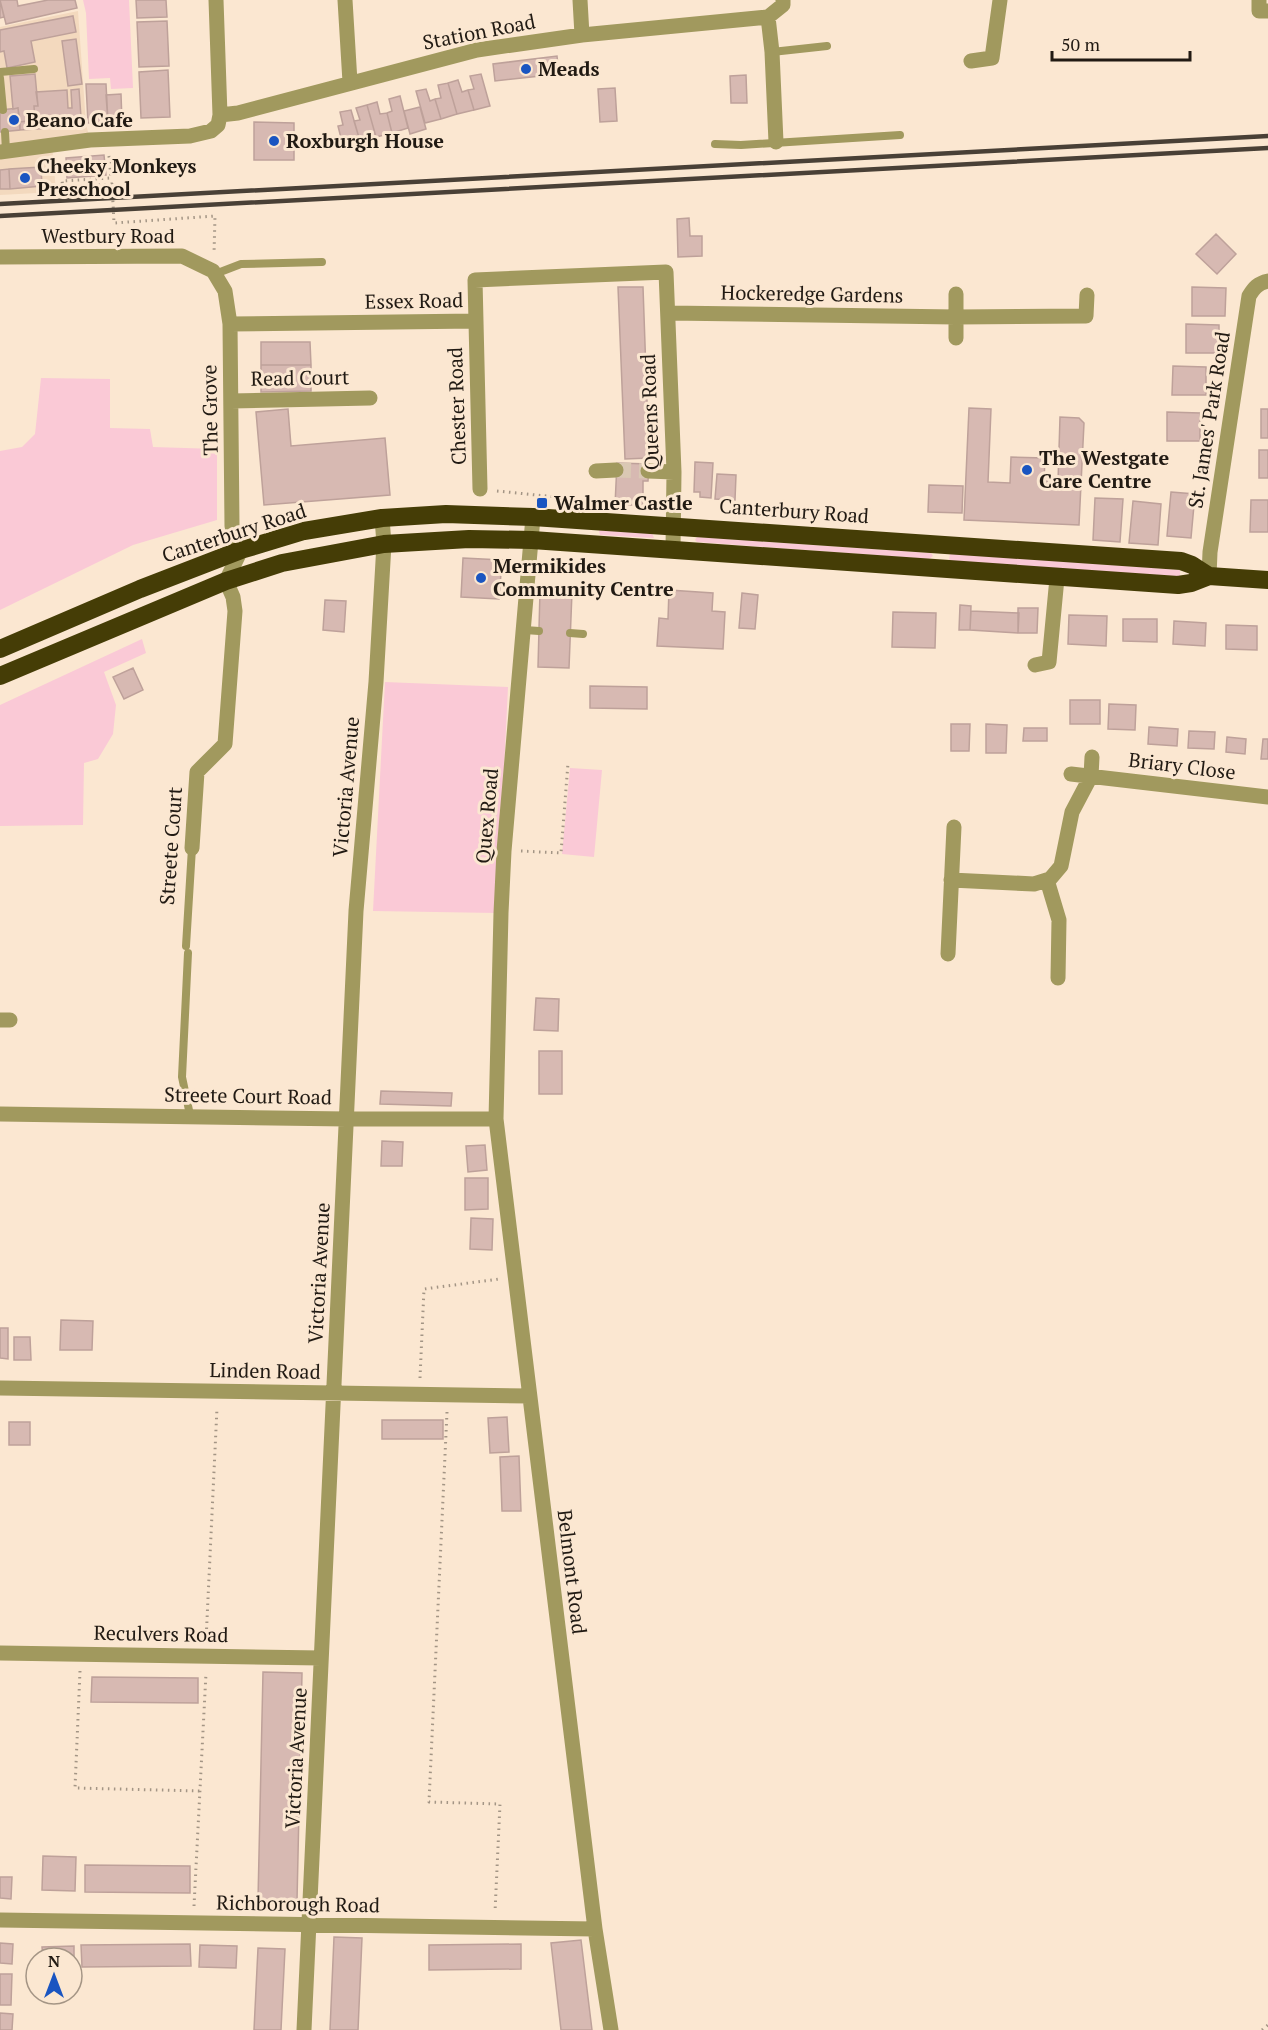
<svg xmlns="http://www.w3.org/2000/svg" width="1268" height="2030" viewBox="0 0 1268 2030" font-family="'PT Serif',serif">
<rect width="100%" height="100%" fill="#fbe7d1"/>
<path fill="#f3d9be" d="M78,11L86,124L90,140L52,145L56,192L0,195V27Z"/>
<path fill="#fac9d6" d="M83,0H129L133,88L111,89L110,78L89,79L86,13Z
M41,378L110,379V428L150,429L153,447L217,449V520L133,545L0,610V451L22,447L35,434Z
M601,528L652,533L654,538L600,535L599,531Z
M697,537L931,553L933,556L929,559L697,542L695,540Z
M950,553L1180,570V577L949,561Z
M142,639L146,653L104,672L116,705L113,734L98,759L84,763L83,825L0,826V705Z
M385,682L508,687L497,913L373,911Z
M570,768L602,770L594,857L562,854Z"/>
<path fill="#d7b9b2" stroke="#bea19a" stroke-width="1.5" d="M0,0H17L18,6L48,0H75L77,8L6,24Z
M0,0L4,17L0,18Z
M136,0H166L167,17L137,18Z
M73,16L76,32L31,41L35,62L7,68L4,51L0,52V30Z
M167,21L169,66L139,67L137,22Z
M76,39L82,84L68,86L62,41Z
M557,56L559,74L495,81L493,64Z
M168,70L170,117L141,118L139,72Z
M35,74L38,106H34L35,120L20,122L18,108L13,109L10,76Z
M481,74L490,106L474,110L468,90L474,89L470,76Z
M746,75L747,103H731L730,76Z
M458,80L462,92L468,90L474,110L457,114L448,83Z
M448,83L457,114L441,119L435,99L441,98L438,85Z
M86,84H106L108,122L88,123Z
M615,88L617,121L600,122L598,89Z
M79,89L81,117L35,120L34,106H38L36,92L67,90L68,108H72L71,90Z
M426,89L430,101L435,99L441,119L425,123L416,91Z
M121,94L122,121L108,122L106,95Z
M400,96L408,128L392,133L387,113L392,111L389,99Z
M377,102L380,114L387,113L392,133L376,137L367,105Z
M367,105L376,137L360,141L354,121L360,120L356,108Z
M420,107L426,129L410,134L404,111Z
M18,108L20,130L0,132V110Z
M351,110L360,141L343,146L338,126L343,125L340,112Z
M81,117V126L67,127L66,118Z
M66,118L67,127L52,128L51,119Z
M51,119L52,128L36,129L35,120Z
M35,120L36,129L20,130V122Z
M254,122L294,123V160H254Z
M104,155L106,175L67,178L66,158Z
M41,167L42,186L10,189L9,169Z
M9,169L10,189H0V170Z
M689,218L690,236H702V256L678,257L677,219Z
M1216,234L1236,254L1217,274L1196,254Z
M618,287H643L649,458L625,459Z
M1192,287L1226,288L1225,316H1192Z
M1186,324L1219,325V353H1186Z
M261,342H310L311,365H261Z
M261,365H311V391L261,392Z
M1173,366L1206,367V395H1172Z
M969,408L991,409L988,482L1010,483L1011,457L1045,458L1044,481L1058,482L1060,417L1079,418L1084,423L1079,525L964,520Z
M288,409L291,446L385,438L390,495L264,505L256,412Z
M1261,409H1268V438H1261Z
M1167,412L1200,413V441H1167Z
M1259,450H1268V478H1259Z
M695,462L713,463L711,498L700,497V492H694Z
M617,463L649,464L648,481H643V505H615Z
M717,474L736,475L735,500L715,499Z
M929,485L963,486L962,513L928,512Z
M1171,492L1195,494L1191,538L1167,536Z
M1095,498L1123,499L1120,542L1093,540Z
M1251,500H1268V532H1250Z
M1133,501L1161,504L1158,545L1129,543Z
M463,558L502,560L499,599L461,597Z
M669,590L713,593L712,611L725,612L723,649L657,646L659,618L668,619Z
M540,591L572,592L569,668L538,667Z
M742,593L758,595L755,629L739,628Z
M325,600L346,601L344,632L323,630Z
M960,605L971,606L970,630H959Z
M1018,608H1038L1037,633H1018Z
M971,611L1019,613L1018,633L970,630Z
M893,612L936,613L935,648L892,647Z
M1069,615L1107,616L1106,646L1068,644Z
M1123,619H1157V642L1123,641Z
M1174,621L1206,623L1205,646L1173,644Z
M1226,625L1257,626V650L1226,649Z
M133,668L143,690L124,699L113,677Z
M590,686L647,687V709L590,708Z
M1070,700H1100V724H1070Z
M1109,704L1136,705L1135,730L1108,729Z
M951,724H970L969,751H951Z
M986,724L1007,725L1006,753H986Z
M1149,727L1178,729L1177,746L1148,744Z
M1024,728H1047V741H1023Z
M1189,731L1215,732L1214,749L1188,748Z
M1227,737L1246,739L1245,754L1226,752Z
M1263,739H1268V759H1261Z
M536,998L559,999L558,1031L534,1030Z
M539,1051H562V1094H539Z
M381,1091L452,1093L451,1106L380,1104Z
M382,1141L403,1142L402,1166H381Z
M485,1145L487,1170L468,1172L466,1146Z
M465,1178H488V1209L465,1210Z
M471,1218L493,1219L492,1250L470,1249Z
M61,1320L93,1321L92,1350H60Z
M0,1328H8V1359L0,1358Z
M14,1337H30L31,1360H14Z
M507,1417L509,1452L490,1453L488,1418Z
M382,1420H443V1439H382Z
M9,1422H30V1445H9Z
M519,1456L521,1511H502L500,1457Z
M263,1672L302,1673L297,1901L258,1900Z
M92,1677L198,1678V1703L91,1702Z
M43,1856L76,1857L75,1891L42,1890Z
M85,1865L190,1866V1893L85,1892Z
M0,1877H12L11,1899L0,1898Z
M334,1937L362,1938L358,2030H330Z
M581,1940L592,2030H561L551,1943Z
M0,1943L13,1944L12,1964L0,1963Z
M190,1944L191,1966L82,1967L81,1945Z
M521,1944V1969L429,1970V1945Z
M200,1945L237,1946L236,1968L199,1967Z
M74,1946V1969H72V1958H43L42,1947Z
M258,1948L285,1949L281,2030H254Z
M0,1974H12L11,2005H0Z
M0,2013L13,2014L12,2030H0Z"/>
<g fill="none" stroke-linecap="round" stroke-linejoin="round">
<path stroke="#dac8b4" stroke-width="15" stroke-dasharray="15 8" stroke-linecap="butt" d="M616,470L648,471"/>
<path stroke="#a39585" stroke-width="3" stroke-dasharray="1.5 4.5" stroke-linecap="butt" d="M109,156L111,178L62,181L63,188L112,184L114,223L215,216L214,254
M497,491L556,497L560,501
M521,851L561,853L568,763
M420,1378L424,1289L499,1279
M447,1412L429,1802L500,1804L495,1912
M206,1641L217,1408
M80,1671L75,1788L200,1791
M194,1906L206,1673
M1262,2030L1268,2025"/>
<path stroke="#a1995e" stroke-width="8" d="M772,52L827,46
M0,72L34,69
M0,78L3,110
M5,132L6,151
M715,144L741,145L900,135
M215,274L241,264L322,262
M525,630L539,631
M570,633L583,634
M186,946L192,848
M188,953L182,1077L190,1115"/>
<path stroke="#a1995e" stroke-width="15" d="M345,0L350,82
M580,0L582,35
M1259,0V11H1268
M768,17L772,52L776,142
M971,61L992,58L1000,0
M220,115L238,113L477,50L582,35L768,17L783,5V0
M0,152L90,140L190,136L211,131L218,125L220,115L216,0
M0,257L182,256L213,271L225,291L230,324L232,526L241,550L226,581L233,597L235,611L225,744L197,772L192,848
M956,294V338
M668,313L956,317L1086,316L1087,295
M230,324L475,321
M231,401L370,398
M596,471L616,470
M648,471L674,472
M480,489L475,280L666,272L674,472L673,550
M533,517L504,851L501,913L496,1119L595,1929L611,2030
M1209,576L1210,552L1249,296C1254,288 1258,283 1268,281
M1035,665L1049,662L1057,578
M1071,774L1268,797
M951,880L1034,884L1050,879L1061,866L1072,812L1091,776L1092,757
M1047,880L1059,920L1058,978
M948,954L954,827
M0,1020H10
M0,1114L347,1119H496
M0,1388L529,1396
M0,1653L321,1658
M0,1920L595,1929
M304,2030L356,911L376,682L384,544L382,518"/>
<path stroke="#453d06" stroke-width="18" d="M0,649L140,589L241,550L304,531L382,518L446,514L533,517L1181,561L1192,565L1209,576
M0,676L226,581L282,563L384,544L469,539L532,540L1178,585L1191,583L1209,576L1268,580"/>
<path stroke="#494036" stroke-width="4.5" d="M0,204L1268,136
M0,216L1268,148"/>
</g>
<g fill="#1a55c1" stroke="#fbe7d1" stroke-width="2">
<circle cx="526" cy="69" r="6"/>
<circle cx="14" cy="120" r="6"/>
<circle cx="274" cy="141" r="6"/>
<circle cx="25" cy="178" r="6"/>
<circle cx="1027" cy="470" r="6"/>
<rect x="536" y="497" width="12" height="12" rx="3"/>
<circle cx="481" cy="578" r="6"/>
</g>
<g text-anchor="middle" stroke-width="6" stroke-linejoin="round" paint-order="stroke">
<g font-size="20" fill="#211a13" stroke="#fbe7d1">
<text transform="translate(479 32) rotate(-11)" y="7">Station Road</text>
<text x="108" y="243">Westbury Road</text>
<text transform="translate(812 294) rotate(1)" y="7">Hockeredge Gardens</text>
<text transform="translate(414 301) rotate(-1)" y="7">Essex Road</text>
<text transform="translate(300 378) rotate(-1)" y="7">Read Court</text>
<text transform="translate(457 406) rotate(-92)" y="7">Chester Road</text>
<text transform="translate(210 410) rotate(-91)" y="7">The Grove</text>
<text transform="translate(650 412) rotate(-92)" y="7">Queens Road</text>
<text transform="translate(1209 420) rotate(-81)" y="7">St. James' Park Road</text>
<text transform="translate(794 511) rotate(4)" y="7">Canterbury Road</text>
<text transform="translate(234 533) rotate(-18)" y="7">Canterbury Road</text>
<text transform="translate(1182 766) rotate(7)" y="7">Briary Close</text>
<text transform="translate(346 787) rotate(-85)" y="7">Victoria Avenue</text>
<text transform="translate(487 816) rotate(-85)" y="7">Quex Road</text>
<text transform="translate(171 846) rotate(-86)" y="7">Streete Court</text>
<text transform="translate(248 1096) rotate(1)" y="7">Streete Court Road</text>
<text transform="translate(319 1273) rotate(-87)" y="7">Victoria Avenue</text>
<text transform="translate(265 1371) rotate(1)" y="7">Linden Road</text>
<text transform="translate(572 1572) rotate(83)" y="7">Belmont Road</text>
<text transform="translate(161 1634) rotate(1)" y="7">Reculvers Road</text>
<text transform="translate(296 1758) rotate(-87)" y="7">Victoria Avenue</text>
<text transform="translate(298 1904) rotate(1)" y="7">Richborough Road</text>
</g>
<g font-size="20" font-weight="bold" fill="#211a13" stroke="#fbe7d1" text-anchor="start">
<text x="538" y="76">Meads</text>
<text x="26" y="127">Beano Cafe</text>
<text x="286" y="148">Roxburgh House</text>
<text x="37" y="173">Cheeky Monkeys<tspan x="37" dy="23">Preschool</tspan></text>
<text x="1039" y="465">The Westgate<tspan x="1039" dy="23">Care Centre</tspan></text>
<text x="554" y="510">Walmer Castle</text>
<text x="493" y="573">Mermikides<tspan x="493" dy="23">Community Centre</tspan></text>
</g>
</g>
<g transform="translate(54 1976)"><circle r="28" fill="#fbe7d1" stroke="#a49585" stroke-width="1.5"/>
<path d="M0-4.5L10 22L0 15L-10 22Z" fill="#1a55c1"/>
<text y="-9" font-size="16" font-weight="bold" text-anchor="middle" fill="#211a13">N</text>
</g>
<path d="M1052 51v9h138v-9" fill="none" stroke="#211a13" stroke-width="3"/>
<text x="1061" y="51" font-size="18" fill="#211a13" stroke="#fbe7d1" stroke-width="4.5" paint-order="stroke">50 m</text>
</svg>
